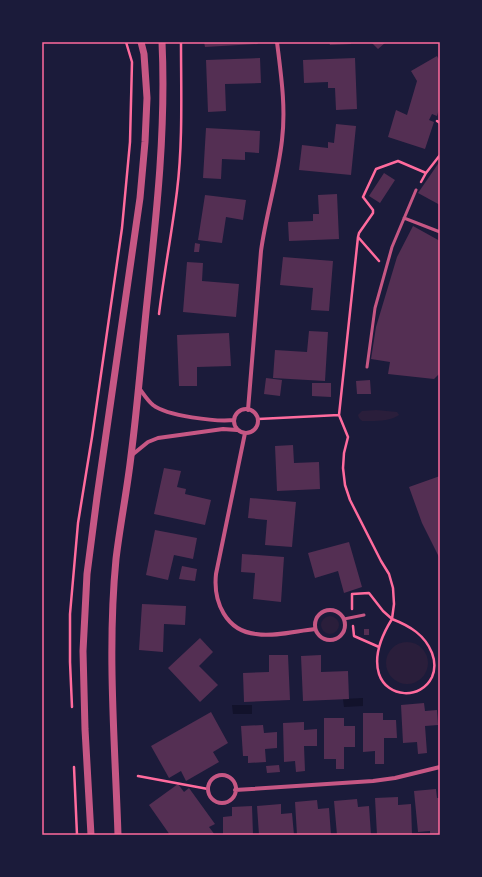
<svg xmlns="http://www.w3.org/2000/svg" width="482" height="877" viewBox="0 0 482 877" font-family="Raleway,sans-serif">
<rect width="100%" height="100%" fill="#1b1b3a"/>
<path fill="#2a1e3b" d="M376,410L397,412L399,415C389,422 374,421 362,421L359,418L358,415L362,411Z
M321 625a9 9 0 1 1 18 0a9 9 0 1 1-18 0Z
M386 663a21 21 0 1 1 42 0a21 21 0 1 1-42 0Z"/>
<path fill="#12122b" d="M363,698V706L344,707L343,699Z
M232,705H252V714H233Z"/>
<path fill="#542f53" d="M204,42H257L258,44L205,47Z
M329,42H351V44L330,45Z
M371,42H386L378,49Z
M437,56L440,62V106L437,116L432,114L429,120L434,122L425,149L388,137L396,110L407,115L417,81L411,71Z
M260,58L261,83L225,84L226,111L208,112L206,60Z
M355,58L357,109L336,110L335,88H328V82L304,83L303,60Z
M336,124L356,126L351,175L299,170L302,145L328,148V142L334,143Z
M206,128L260,131L259,153L245,152V160L222,159L221,179L203,178Z
M440,161V205L418,193Z
M384,173L395,180L380,203L369,196Z
M337,194L339,239L289,241L288,222L313,221V214H319L318,195Z
M205,195L246,200L243,220L226,217L222,243L198,240Z
M413,226L440,241V373L434,379L388,374L390,362L371,359L376,327L397,257Z
M195,243L200,244L199,252H194Z
M283,257L333,261L329,311L311,310L313,288L280,285Z
M187,262L203,263L202,281L239,284L236,317L183,312Z
M309,331L328,332L325,381L273,378L275,350L307,352Z
M229,333L231,366L197,367V386H179L177,335Z
M266,378L282,380L280,396L264,394Z
M370,380L371,394H357L356,381Z
M312,383H331V397L312,396Z
M293,445L294,463L319,462L320,489L277,491L275,446Z
M164,468L181,471L177,487L186,489L185,494L211,500L205,525L154,514Z
M440,476V559L422,523L409,487Z
M250,498L296,502L292,547L265,545L267,520L248,518Z
M155,530L197,538L193,559L174,555L168,580L146,575Z
M349,542L362,587L344,593L338,571L315,578L308,553Z
M242,554L284,557L281,602L253,599L255,573L241,572Z
M182,566L197,569L195,581L179,579Z
M142,604L186,606L185,625L164,624L163,652L139,650Z
M364,629H369V635H364Z
M200,638L213,652L199,666L218,685L200,702L168,668Z
M269,655H288L290,700L244,702L243,673L269,672Z
M321,655V672L348,671L349,699L303,701L301,656Z
M424,703L425,711L437,710L438,725L425,726L427,753L418,754L417,742L403,743L401,705Z
M211,712L228,743L213,752L219,762L186,781L181,771L169,778L151,746Z
M363,713H383V720H396L397,738H384V764H375V751L363,752Z
M324,718H344V726H355V747H344V769H336V759H324Z
M304,722V730L317,729V746H304L305,771L296,772L295,761L284,762L283,723Z
M263,725L264,733L277,732V748L265,749L266,762L248,763V756H243L241,726Z
M279,765L280,772L267,773L266,766Z
M178,784L184,792L189,788L215,824L209,827L215,835H170L149,805Z
M436,789L437,798H440V835H430V831L418,832L414,791Z
M398,797V805L411,804L412,835H377L375,798Z
M357,799L358,807L369,806L371,835H337L334,801Z
M317,800L318,809L329,808L331,835H297L295,802Z
M281,804V814L292,813L294,835H259L257,806Z
M252,806L253,835H223V817L232,816V807Z"/>
<g fill="none" stroke-linecap="round" stroke-linejoin="round">
<path stroke="#ff6b9d" stroke-width="2.5" d="M437,121L440,123
M421,182L426,173L440,155
M379,261L358,237L359,233L373,213V210L363,197L376,169L398,161L426,173
M159,314C164,273 172,232 177,191C183,142 181,91 181,42
M339,415L348,437L344,453L343,468L345,485L350,500L381,561L389,574L393,588L394,604L392,619C410,626 425,635 432,653C435,661 435,670 432,677C421,700 387,698 379,674C373,655 382,635 392,619L383,611L369,593L352,594V609
M258,419L339,415L358,237
M353,626L354,636L379,647
M72,707L70,662V614L78,523L92,437L122,228L130,142L132,62L126,42
M74,767L77,835
M138,776L208,789"/>
<path stroke="#c65784" stroke-width="3" d="M404,218L440,232
M367,367L375,308L392,247L416,190
M344,619L364,615"/>
<path stroke="#c65784" stroke-width="4" d="M139,388C143,393 147,400 153,405C167,416 216,422 234,420
M234 421a12 12 0 1 1 24 0a12 12 0 1 1-24 0Z
M248,410L261,251C266,214 278,177 282,140C286,107 281,75 277,42
M245,433L216,574C213,602 226,631 256,634C275,637 296,631 315,629
M132,455L148,442L158,438L223,429L237,430
M315 625a15 15 0 1 1 30 0a15 15 0 1 1-30 0Z
M208 789a14 14 0 1 1 28 0a14 14 0 1 1-28 0Z
M235,790L373,781L395,778L440,767"/>
<path stroke="#c65784" stroke-width="7" d="M91,835L85,729L83,651L87,574L97,497L140,198L145,142L147,98L144,54L141,42
M118,835C115,743 107,651 116,559C120,525 127,491 131,456C138,402 142,348 148,293C157,210 166,126 162,42"/>
</g>
<rect width="482" height="877" fill="none" stroke="#1b1b3a" stroke-width="86"/>
<rect x="43" y="43" width="396" height="791" fill="none" stroke="#ff6b9d" stroke-width="1.5"/>
</svg>
